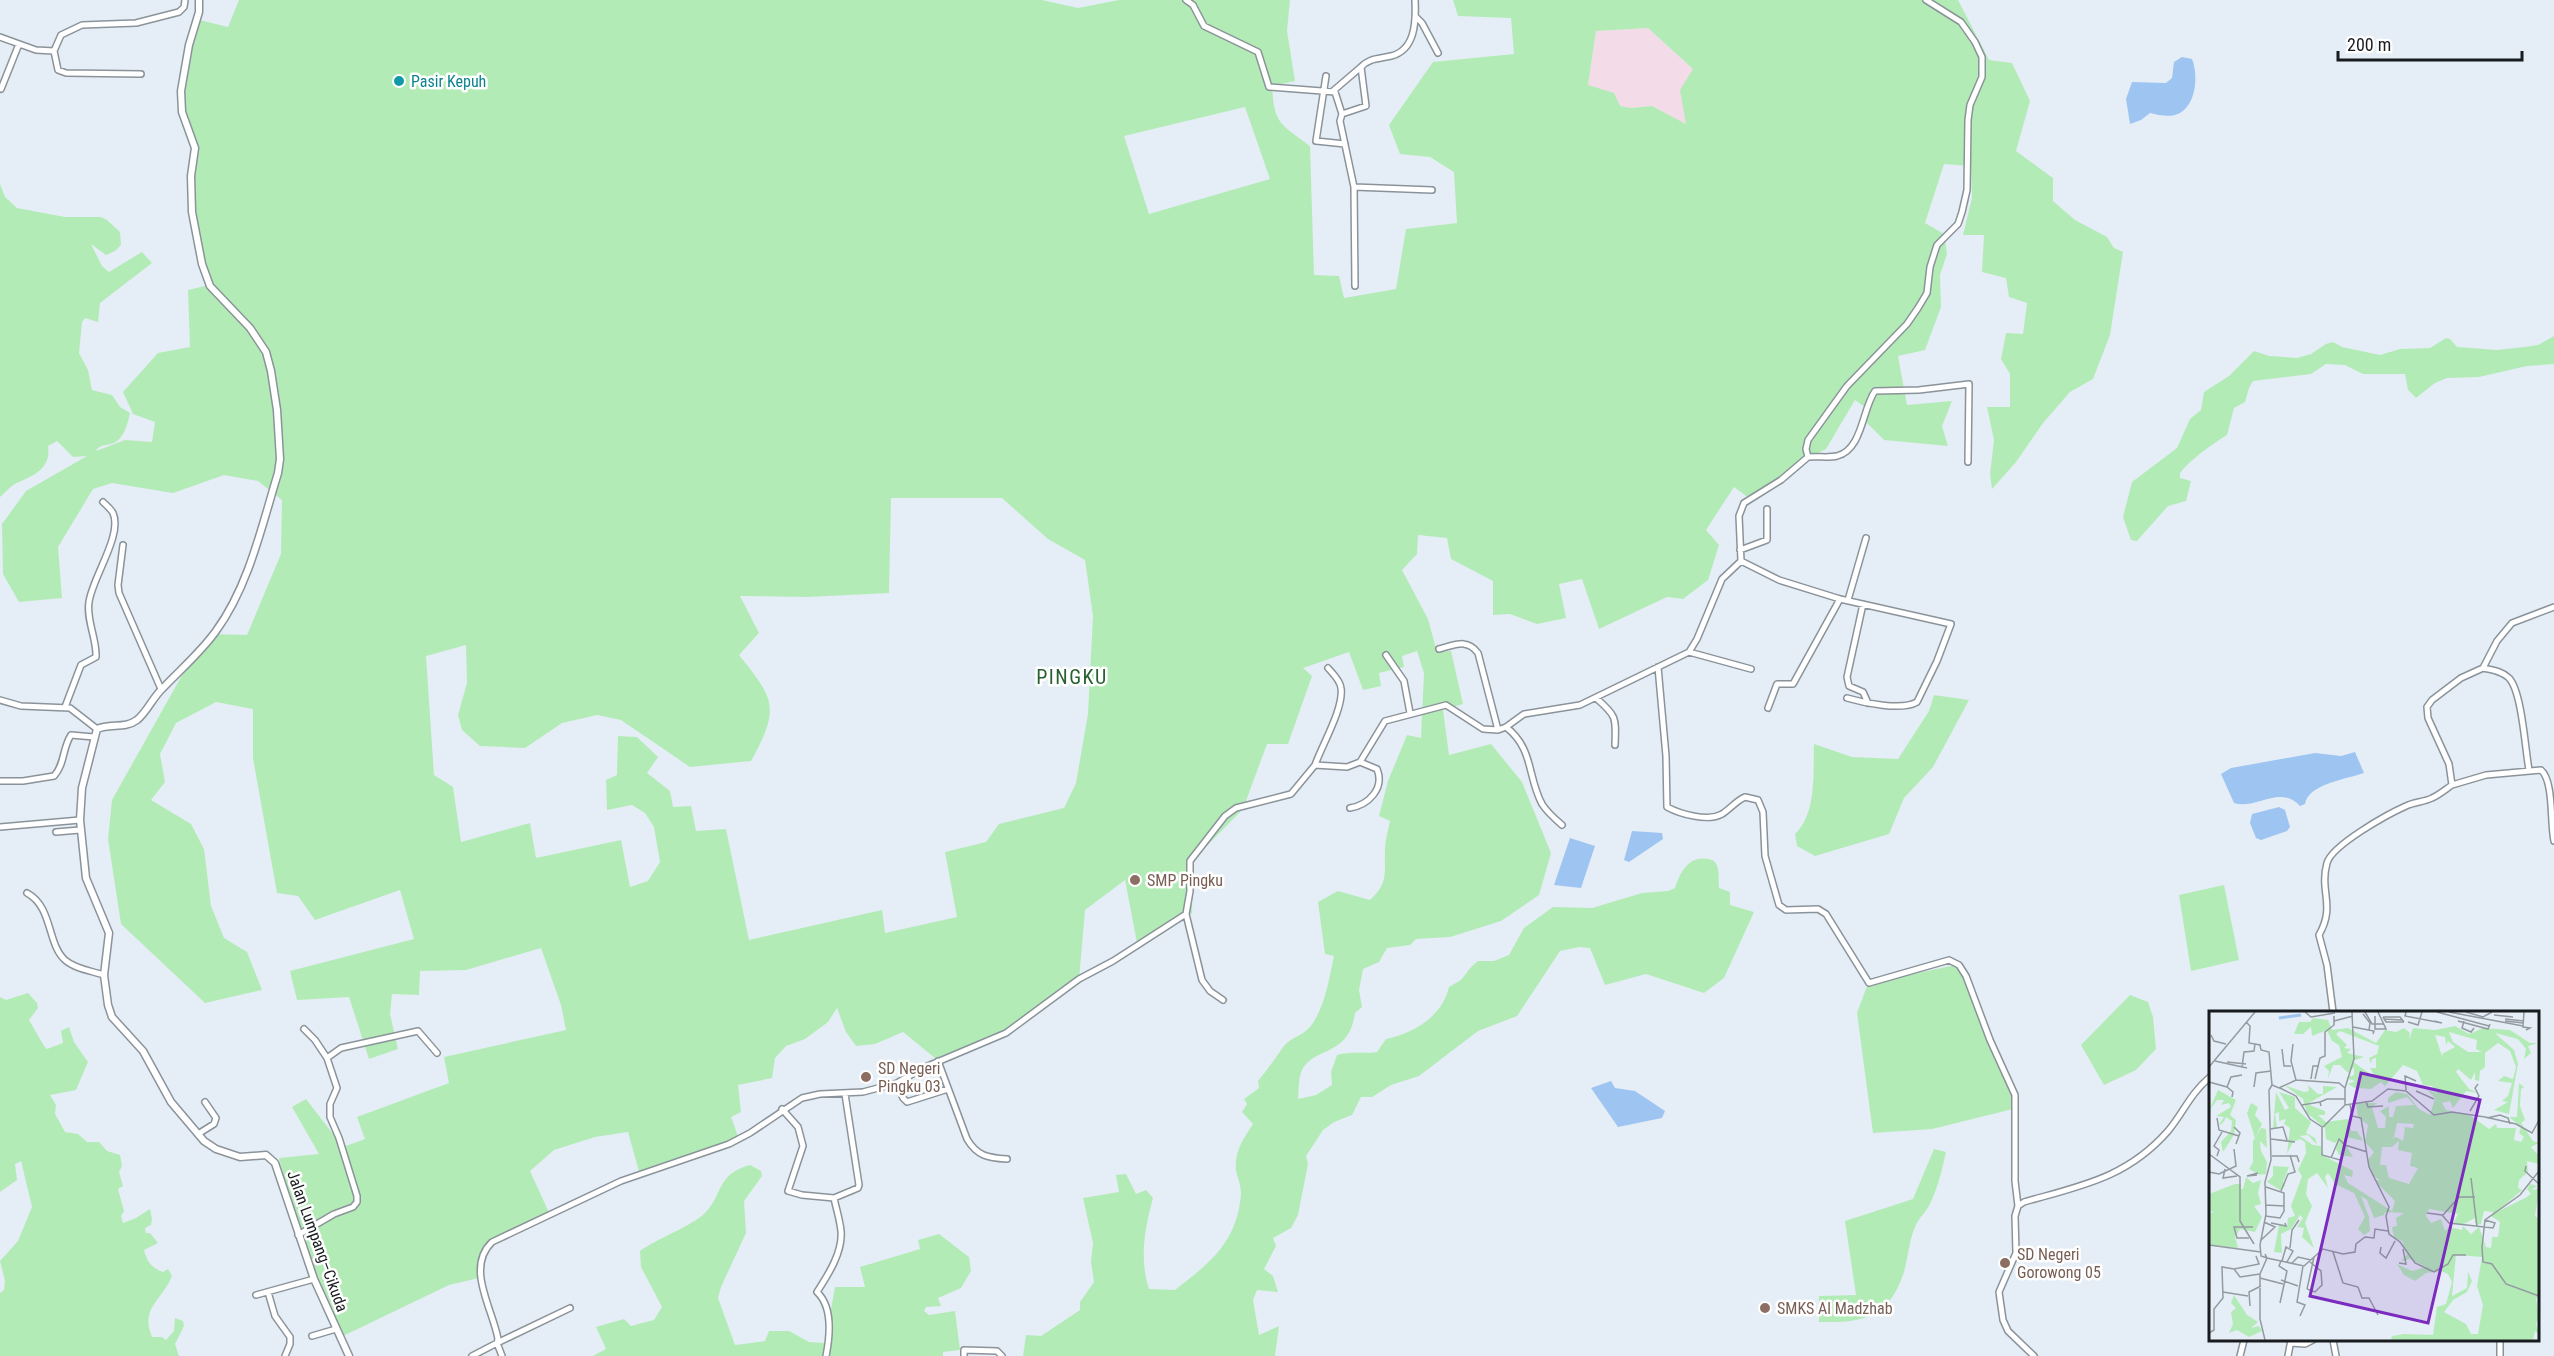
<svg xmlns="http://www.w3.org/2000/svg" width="2554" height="1356" viewBox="0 0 2554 1356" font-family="'Roboto Condensed',sans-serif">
<rect width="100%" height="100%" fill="#e5eef6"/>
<path fill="#f3dbe8" d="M1648,28L1693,69L1686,124L1652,106L1629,108L1620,106L1588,86L1596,31Z"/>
<path fill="#b3ebb7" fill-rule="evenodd" d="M239,0H1042L1078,8L1119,0H1290L1287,31L1295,81L1272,86C1274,125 1281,124 1310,146L1314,275L1339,276L1344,298L1396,289L1406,229L1457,223L1454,172L1430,157L1400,154L1389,125L1433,62L1514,54L1511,18L1458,16L1453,0H1958L1989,60L2012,63L2030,101L2016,151L2053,178V201L2075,220L2107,237L2114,248L2123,252L2110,335L2093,379L2070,392L2043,423L2016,462L1992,489L1990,474L1994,440L1987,407H2010V374L2001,359L2006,333L2023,334L2027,303L2009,297L2006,278L1982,272L1984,235H1963L1972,198L1971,166L1944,164L1925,223L1944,234L1947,254L1940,275L1941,307L1925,350L1898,356L1907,405L1952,401L1942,426L1948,446L1884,440L1866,422L1869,410L1855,400L1826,449L1802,461L1753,501L1734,487L1706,530L1719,545L1708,580L1683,599L1667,597L1599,629L1582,579L1559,584L1566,618L1537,624L1510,614L1493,615V581L1451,559L1447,538L1418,535L1417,554L1402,570L1428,619L1437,652L1451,651L1463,704L1443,710L1449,755L1491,744L1522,782L1551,853L1539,895L1501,921L1450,937L1416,939L1410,945L1387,948L1379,962L1363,969L1359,990L1362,1007L1355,1013C1349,1057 1315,1046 1302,1070C1298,1078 1299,1091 1298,1099L1316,1095L1332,1085L1331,1072L1337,1055C1350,1051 1364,1054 1377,1052L1386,1039C1415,1033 1442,1016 1449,987L1461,980L1471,967L1478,961H1494L1509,955L1524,928L1553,907L1592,908L1642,893L1668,891L1675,888C1680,872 1689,855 1708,859C1713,860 1714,860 1716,864C1720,870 1718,881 1719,888L1730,892V905L1754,912L1724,978L1704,993L1646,974L1605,985L1590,948L1579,947L1560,951L1517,1016L1478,1031L1419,1076L1391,1085L1372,1097H1361L1352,1115L1334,1122L1323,1130L1306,1156L1308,1164L1298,1215L1291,1228L1273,1238L1276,1246L1264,1269L1273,1276L1278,1292L1257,1290L1253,1300L1259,1335L1279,1326L1275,1356H1023L1026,1335L1041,1336L1080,1310V1302L1094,1282L1091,1262L1093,1243L1083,1198L1119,1192L1116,1175L1126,1174L1136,1194L1146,1190L1153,1198C1145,1228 1139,1258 1149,1289L1175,1290C1211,1262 1237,1242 1241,1194C1241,1186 1238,1178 1236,1171C1234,1152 1243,1139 1253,1124L1242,1112L1247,1104L1244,1099L1259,1088L1258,1081C1267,1070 1275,1059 1283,1047C1290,1038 1302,1036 1310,1027C1325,1008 1329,979 1334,956L1325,954L1318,902L1338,891L1370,900C1389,883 1384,873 1385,850C1385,841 1388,831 1390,821L1379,816L1388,781L1407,735L1421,738L1424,673L1417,651L1402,656L1404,667L1379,673L1381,686L1363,690L1349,652L1303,668L1312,676L1288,744H1267L1243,809L1193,860L1192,913L1138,948L1125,880L1085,910L1079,980L998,1038L935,1058L903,1032L875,1044L856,1046L846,1032L837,1008L828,1022L805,1039L786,1046L775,1058L772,1078L738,1085L741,1112L731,1117L739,1139L640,1175L628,1132L595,1137L554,1150L530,1171L551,1217L519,1232L497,1238L484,1252L483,1277L449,1285L343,1336L307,1263L279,1158L319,1154L292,1107L306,1099L343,1147L365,1139L357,1117L449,1083L444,1057L566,1030L561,1005L541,948L466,970L420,971L419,995L392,994L390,1014L398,1049L369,1059L349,997L297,1000L290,971L414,939L400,890L315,920L298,896L277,893L253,758V709L216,702L176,723L160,754L165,782L151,800L191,824L204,849L211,906L224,938L247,952L262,990L205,1003L121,924L108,839L112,800L181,677L210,634L247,635L281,554L282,500L258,481L224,475L173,493L112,483L93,489L58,547L62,598L19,602L3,574L2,524L26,491L87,456L73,457L57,441L48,446C51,467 37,474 19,482C12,484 6,492 0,497V184L5,197L17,208L65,217H101L107,220L120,232L121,245L115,251L106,255L91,244L102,266L109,272L142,252L152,263L100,303L98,322L85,318L82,322L79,353L88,370L92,390L112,395L120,407L130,413C128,422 125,435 117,441C110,447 101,442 96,451L125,440L152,442L155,422L133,414L123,392L158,353L190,347L188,290L209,285L199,247L193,172L196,148L185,113L184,100L191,48L200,20L228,27ZM1648,28L1693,69L1680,90L1686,124L1652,106L1630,108L1620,106L1614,93L1588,85L1596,31ZM1245,107L1270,179L1149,214L1124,136ZM891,498H1002L1048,539L1085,560L1093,616L1088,714L1076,783L1064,808L999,824L986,842L945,852L957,917L885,933L882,910L749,940L726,829L696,831L691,806L673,807L670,791L647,773L658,757L637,737L618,736L617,775L606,780L607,810L632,805L645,813L654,827L660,862L648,881L630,887L621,840L536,858L530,823L461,842L453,787L434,775L426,656L466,645L467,683L458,715L462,730L480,746L525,748L562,723L597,715L621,720L690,767L751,761C780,709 775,699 739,655L759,633L740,596L807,597L889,593Z
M2554,336V364L2527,366L2479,377L2447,378L2435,383L2416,398L2408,390L2405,374H2363L2345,365L2326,364L2311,374L2253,381L2249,388L2245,402L2234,408L2227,435C2212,444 2190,460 2180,473V478L2191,481L2186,501L2168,506L2137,541L2131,540L2123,517L2132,482L2177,448L2190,419L2201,410L2204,392L2229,376L2254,351L2269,356L2297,358L2311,354L2326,344L2333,342L2342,347L2380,355L2400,349L2430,348L2446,338L2450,339L2457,347L2497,350L2524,347L2538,345Z
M1934,695L1969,700L1933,767L1904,798L1889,834L1815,856L1797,846L1795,834C1817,814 1813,771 1814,744L1852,757L1898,759L1929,711Z
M2224,885L2239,960L2191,971L2179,895Z
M1960,964L2017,1108L1932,1129L1873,1133L1857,1013L1870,978H1895Z
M28,993L37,1003L38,1008L29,1020L44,1046L47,1049L63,1043L61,1031L69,1027L74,1042L88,1062L76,1090L50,1095L56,1105L55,1114L65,1132L78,1134L87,1142H99L107,1151L120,1155L122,1166L119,1172L123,1186L118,1189L124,1211L121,1216L123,1223L136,1218L150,1209L152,1219L151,1225L145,1228L146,1233H150L158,1243L144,1250C147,1262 152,1268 163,1272L168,1269L172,1276C161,1302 140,1308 152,1337H162L166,1340L174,1331L175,1318L183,1321L184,1326L175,1344L179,1356H0V1293L4,1290L5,1281L0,1261L18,1241L32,1207L21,1161L15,1164L17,1180L0,1192V997L6,1000Z
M2130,995L2148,1002L2153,1017L2156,1049L2136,1070L2104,1085L2081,1045Z
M1934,1149L1946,1152C1942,1170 1938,1187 1930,1204C1926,1212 1918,1219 1915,1227C1909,1241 1908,1257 1904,1272C1889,1318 1863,1323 1819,1322V1296L1856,1295L1845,1221L1913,1199Z
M750,1165L761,1171L762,1176L744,1201L746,1233L721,1287L718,1298L735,1345L765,1341L769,1331H789L809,1342L825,1343L835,1287H865L860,1267L920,1249L918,1240L939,1234L969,1257L971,1271L961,1288L938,1298L941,1306L926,1307L924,1311L929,1315L955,1311L960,1350L943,1352V1356H593L606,1349L596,1327L624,1319L631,1326L654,1320L662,1307L641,1267L640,1251C658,1238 692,1226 705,1213C723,1195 716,1174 750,1165Z"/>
<path fill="#9ec5f2" d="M2182,57L2192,59C2199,76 2196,109 2175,115C2167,117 2158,115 2150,113L2141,120L2130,124L2126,99L2132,82L2166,83L2172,78L2174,62Z
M2355,752L2364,773C2347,779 2308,784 2305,804L2300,806C2280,784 2256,810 2234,803L2221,774L2231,768L2315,753L2341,756Z
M2279,807L2285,810L2290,827L2287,831L2261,840L2256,838L2250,823L2252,814Z
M1632,831L1662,833L1663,839L1629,862L1624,860Z
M1570,838L1595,846L1581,888L1554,885Z
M1611,1081L1615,1088L1635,1091L1665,1111L1662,1118L1618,1127L1591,1088Z"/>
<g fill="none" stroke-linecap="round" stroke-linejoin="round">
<g stroke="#8b939a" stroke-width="8">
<path id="minor" d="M1186,0L1193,5L1204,26L1258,52L1269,87L1335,92L1342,114
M1416,17L1422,23L1438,53
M0,37L36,50L54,51
M141,74L66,73L58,70L54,51L61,35L82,25L136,23L179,12L184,7L185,0
M1326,76L1316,141L1345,144
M1,89L19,44
M1333,91L1361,67
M1354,187L1432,190
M1355,286L1354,187L1340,121L1342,114L1366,106L1361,67C1369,58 1379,59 1391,56C1416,50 1416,20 1415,0
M1808,457C1818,456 1828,458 1837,456C1863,449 1862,409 1875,391L1919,390L1969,384L1968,462
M123,545L118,585L119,593L161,689
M1740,550L1767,540V509
M1741,561L1779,580L1840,599L1951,624L1937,661L1917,702C1902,711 1864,703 1847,698
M1848,600L1866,538
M1863,604L1847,677L1849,686L1863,692L1868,703
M1439,649C1455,645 1467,638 1478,653L1498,730
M1689,652L1751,669
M1386,655L1404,681L1410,713
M1658,667L1666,756L1667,807C1680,814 1708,822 1722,814C1730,809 1736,801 1745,797L1758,800L1763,812L1765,856L1779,905L1786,910L1818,909L1826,914L1869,983L1949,960L1959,965L1966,976L1990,1040L2015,1095V1181L2018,1206L2015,1216L2016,1253L1999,1292L2003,1320L2008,1331L2034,1356
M2483,668C2492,670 2502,671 2509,678C2522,692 2525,748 2529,770
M1596,698C1617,716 1616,718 1615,745
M0,700L21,706L70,708L97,729
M65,707L81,665L96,657C97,639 86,620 89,602C92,578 123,535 113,513C111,509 107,506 103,502
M1768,708L1777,684H1793L1840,599
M1506,727C1534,749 1527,776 1542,804C1547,812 1555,819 1562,825
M1315,765C1322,745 1344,708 1341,688C1340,680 1333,674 1328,668
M0,781H23L54,776C65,764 62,749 71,735L94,737
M2452,785L2486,775L2541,770C2554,781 2550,823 2554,841
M1350,808C1368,805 1385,789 1377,769L1360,762
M0,827L80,820
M56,832L80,830
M27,893C53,907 47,944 65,960C75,969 92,971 104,975
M1186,914L1202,980L1210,991L1223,1000
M2333,1012L2327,965L2319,935C2336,905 2319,892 2327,863C2332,845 2388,814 2406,806C2414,802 2424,802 2432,798C2439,795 2446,789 2452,785L2449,764L2428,718L2427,707L2432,700L2461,678L2483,668L2497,641L2512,623L2554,607
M327,1058L341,1048L418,1031L437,1053
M938,1061L967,1139C977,1156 988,1158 1007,1159
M897,1083L903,1098L907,1102L948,1089
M782,1109L798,1127L803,1146L788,1191L802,1195L834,1198
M198,1134L214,1124L216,1118L205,1102
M2018,1206L2024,1202C2080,1186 2127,1178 2168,1131C2184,1112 2189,1095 2210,1077
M298,1235L334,1214L353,1207L357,1202V1196L339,1138L330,1117V1104L337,1088L327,1058L315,1040L304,1029
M268,1292L275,1316L290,1337V1344L285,1356
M256,1295L314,1279
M312,1336L336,1329
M2333,1340L2336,1356
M2291,1343L2305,1344L2313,1340
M472,1356L497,1343L498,1339C493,1309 465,1268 492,1242L621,1181L729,1144L750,1133L802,1098L820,1094L863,1092L897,1083L923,1068L1006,1033L1079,979L1113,961L1186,914L1190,891V861L1225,816L1236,808L1291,794L1315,765L1347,767L1360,762L1385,721L1446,705L1483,729L1498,730L1506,727L1524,714L1580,705L1689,652L1697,639L1722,579L1741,561L1739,516L1744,503L1781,480L1808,457L1806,449L1808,440L1847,386L1907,324L1918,308L1927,293L1930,267L1937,245L1958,224L1962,212L1967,190L1968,120L1970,105L1982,77V57L1975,42L1961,22L1926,0
M502,1356L497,1343L570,1308
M826,1356C830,1336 833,1307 817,1292C828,1275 843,1252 841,1231C840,1220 836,1208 834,1198L858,1188L859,1185L845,1094
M964,1356V1350L997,1351L1002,1356
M2240,1356L2244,1340
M2288,1356L2291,1340
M2500,1356V1340"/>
</g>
<g stroke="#8b939a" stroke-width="9">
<path id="tertiary" d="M199,0V12L189,45L181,91L182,112L195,148L191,176L192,212L202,264L210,286L250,328L266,352L271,371L277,410L280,459L278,473C262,525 249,586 216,631C201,652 181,669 163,688C153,697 147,712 137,720C125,729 110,723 97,729L82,788L80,820L86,878L109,933L104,975L108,1005L112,1017L143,1051L171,1102L204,1141L216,1149L240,1157L266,1155L275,1163L314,1279L349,1356"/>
</g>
<use href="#minor" stroke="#fff" stroke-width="5"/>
<use href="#tertiary" stroke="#fff" stroke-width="6"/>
</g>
<circle fill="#0f9aa8" stroke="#fff" stroke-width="2" cx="399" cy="81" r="6"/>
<g fill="#8d6e63" stroke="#fff" stroke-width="2">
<circle cx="1135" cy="880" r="6"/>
<circle cx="866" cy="1077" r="6"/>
<circle cx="2005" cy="1263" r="6"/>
<circle cx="1765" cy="1308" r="6"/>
</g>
<g text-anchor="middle" stroke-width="5" stroke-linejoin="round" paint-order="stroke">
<g font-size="16" fill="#0d838f" stroke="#fff" text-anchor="start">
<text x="411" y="87">Pasir Kepuh</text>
</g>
<g font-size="16" fill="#785e54" stroke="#fff" text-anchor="start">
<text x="1147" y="886">SMP Pingku</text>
<text x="878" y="1074">SD Negeri<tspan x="878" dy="18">Pingku 03</tspan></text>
<text x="2017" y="1260">SD Negeri<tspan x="2017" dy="18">Gorowong 05</tspan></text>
<text x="1777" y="1314">SMKS Al Madzhab</text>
</g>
<g font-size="16" fill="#191c1f" stroke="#fff">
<text transform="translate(318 1241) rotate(70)" y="6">Jalan Lumpang–Cikuda</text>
</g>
<g font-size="20" letter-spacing="1.5" fill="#26612f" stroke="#fff">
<text x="1072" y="684">PINGKU</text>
</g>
</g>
<g transform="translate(2209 1011)">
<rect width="330" height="330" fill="#e5eef6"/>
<path d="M104,7L119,9L123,19L139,17L167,32L176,19L187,21L195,17L201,22L200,29L204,17L226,19L246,15L260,23L274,17L301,19L321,32H329L319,35L322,42L315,48L317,38L309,28L286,22L305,39L309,53L300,103L285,99L299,91L293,90L299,85L303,72L289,70L295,65L304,68L307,56L301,40L289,32L276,42V56L271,60L270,70L266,69V61L262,69L249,58L247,61L260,78L269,82L257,80L244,97L241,90L233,92L237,99L262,105L280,118L287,113L288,117H307L305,129L312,131L315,126L310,122L312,116L300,106H308L310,72L315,76L312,78L311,95L316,109L312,112L324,130L330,132L322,136L330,145V153L318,150L319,161L310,169L309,177L313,179L286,202L316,187L322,183L318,178L321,173L328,175L322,179L330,178L326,205L330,208V287H327L330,306L327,313L330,323L326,320L324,329H182L183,325L195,323L224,324L228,296L237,293L243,271L239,263L232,260L217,262L206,270L195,264L188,253L203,260L217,256L201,248L192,250L198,243L193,230L185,227L183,216L188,215L187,207L195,202L176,201L175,204L165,207L158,189L152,185L160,206L161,220L155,224L149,218L156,206L145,182L126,173L119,162L116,166L119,177L108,162L99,168L97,183L103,195L96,212L105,237L93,226L95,217L88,216L94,207L91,204L82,218L72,223L73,242L65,241L70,214L78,215L79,207L86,205L82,195L93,165L89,159L97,142L96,131L91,128L84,131L78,143L81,117L75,113L77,108L70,110V101L66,103L68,116L64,118L67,81L76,99L80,97L70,81L86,86V97L102,111L97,122L106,127L108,134L99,124L91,125L104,134L112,135L113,144L144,160L143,166L135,164L139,172L183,200L186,190L165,169H171L163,164L159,149L165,141L156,131L159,114L149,106L147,92H168L163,96L169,117H176L177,106L171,100L180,95V106H184L187,95L205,94L198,86L179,92V87L187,81L198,83L210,98L221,104L226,87L218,79L228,82L223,75L214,74L208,60L194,54L176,75L172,71L162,78L146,77L139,73L146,70L137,67L145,64V56L139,62L131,54H124L119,68L120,60L115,55L133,46L130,34L123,30L118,19L103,25L102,16L94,23H85L90,11H101ZM131,20L170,35L168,43L160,47L162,53L163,48L167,47V57H161L167,67L143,50L155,46L138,42L142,38L135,37L138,34L127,23ZM240,21L268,29L267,38L273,41H259L244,31ZM226,24L236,26L237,34L239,30L246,36L233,43L234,48ZM188,112L205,113L204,117L196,116L194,130L187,126L180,128L185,126ZM190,130L189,139L203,142L201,155L209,157L200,173L180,167L177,154H171L173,136H183ZM220,198L249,203L244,213L253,214L266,207L267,214L272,213L275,200L284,201L282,205L291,211L289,226H283L282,237L277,236L270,216L262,223L254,215L253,219L240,216L236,220L232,208L222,212L217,205ZM247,244L273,246L268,275L274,294L269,323H262L257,313L235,301L244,289L258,281L263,270L259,261L258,277L243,285ZM75,74L95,81L100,80L99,74L109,83H114V75L128,76L98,93L116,100V104H109L117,111L139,108L142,120H148L154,130L138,126L137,134L144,146L130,144L127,138L130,128L126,132L117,128L116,117L98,102L94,88ZM9,79L27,89L21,104L27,109L25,124L14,141L12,131L22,120L23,110L17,106L14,112L9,115L15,106L7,105L22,96L20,92L12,94L15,89H8L0,100ZM42,92L49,96L46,104L53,113L46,127L38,102ZM52,117L57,118L58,137L51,130L52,140L58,151L57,163L51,164L40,158L44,151V130ZM64,155L80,156L74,171L76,175L71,179L58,171L64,165ZM37,166L44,172L52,169L49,182L52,193L45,195L53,206L46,221L31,218L26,226L29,237L0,234V203L6,200L0,201V183L26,173H32V178H34ZM25,284L38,304L49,311L42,317L50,315L53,320L40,326L28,319L20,322L24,313L22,301L27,297L22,292Z" fill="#b3ebb7" fill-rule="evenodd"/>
<path fill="none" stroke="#9ec5f2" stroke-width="3" d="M70,7L92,4"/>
<path fill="none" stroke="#939aa0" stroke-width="1.5" d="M96,1L102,6L126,2M156,1L163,13H175M197,1L196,5L233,12L225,10M228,1L280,15M240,1L314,15M257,1L274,6L283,1M315,1L314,16L321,17L317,19M154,3L161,12L160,19M285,4L304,6M166,5V18H177L169,1M174,6H191L195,11M174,6L177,11H195M175,8L193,9M296,8L315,10M125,10L144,5M249,10L279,18L281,13M255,10L253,17L262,21L265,17M296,10L314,12M37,11L41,15L40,32L51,34L52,39L60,41L63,74L70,77L87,69L130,72L136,77V94L163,90L179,78L197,80L225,104L243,101L276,106L307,113L323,122L330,109M199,11L209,14L213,1M144,16L165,20L164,23M2,24L5,30L17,33M84,33L82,50L87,69M73,38L75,55H82M6,50L38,57M18,51L37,53M0,56L46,1M33,56L35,41L45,40L46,33M102,68L104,55H110M106,68L111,47L116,45V21L125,14V5M0,71L18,76L24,81L23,86M18,76L22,66L33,64M45,76L47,62L62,60M71,77L87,85L101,108L113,116V144L131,149L133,146M136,77L145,48L143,1M197,79L196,65L207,70M207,80L225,88M157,90L159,96L174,95M141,93L143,105L152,107L160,156L180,196L177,205L180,223L191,231L206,252L225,261L239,253L244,244H257M93,94L111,91M112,95L111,91L118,88H136M261,100L270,85L266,77L269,73M8,107L10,119L30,125M278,107L291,104L299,107L301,113M25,116L31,122L27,133M114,116L136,94M61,118L74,116L78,129M62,128L86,131M0,143L31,166V210L45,233M8,145L10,139L5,135L13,121M63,145H88L90,151M122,147L130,128L136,134L158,141M317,155L316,160L330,173M16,158L14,167L28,165M330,160L311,184L276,209L273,236L274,251L283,253L297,273L330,285M0,161L10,163L27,155L25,138M48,164L38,165L49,162M262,167L268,216M72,180L79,163L86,161L81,144M57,194L75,195M218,202L233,204L240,212L284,217L286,212L276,209M234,204L250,186H266M56,205L71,207L75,200V182L57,176M62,212L77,215L76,212M40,227H28L25,216H44M51,230L66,216L55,211M0,234L52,241M172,236L171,242L177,247L186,230M81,237L83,219L90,209M124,241L134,272L149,276L153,287H160L169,304M56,243L58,247L95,255L114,238L134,243L146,241L147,233L156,226L165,227L166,218L179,220M47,245L50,253L25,258L31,266L51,263M73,250L77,236L84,240L78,251M83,252L89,246L102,249M190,252L197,253L194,238M51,267L74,273M72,269L89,275M98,278L106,281L113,274L112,260L101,251M98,278L105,246M14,281L39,285M71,292L78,260L70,255L72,250M41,295L40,281L52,275M91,305L96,294L88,291L94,255M0,322L5,319V298L14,287L13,256L25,258M56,329L51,308V263L58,247L52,245L51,234L57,203L56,171L62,149L60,79L63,74"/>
<path fill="#7b2cbf" fill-opacity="0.15" stroke="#7b2cbf" stroke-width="3" d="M152,62L271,89L219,312L101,285Z"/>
<rect width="330" height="330" fill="none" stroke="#191c1f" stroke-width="3"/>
</g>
<path d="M2338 51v9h184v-9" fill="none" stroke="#191c1f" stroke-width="3"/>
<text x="2347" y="51" font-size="18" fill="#191c1f" stroke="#ffffff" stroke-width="4.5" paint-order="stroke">200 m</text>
</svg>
